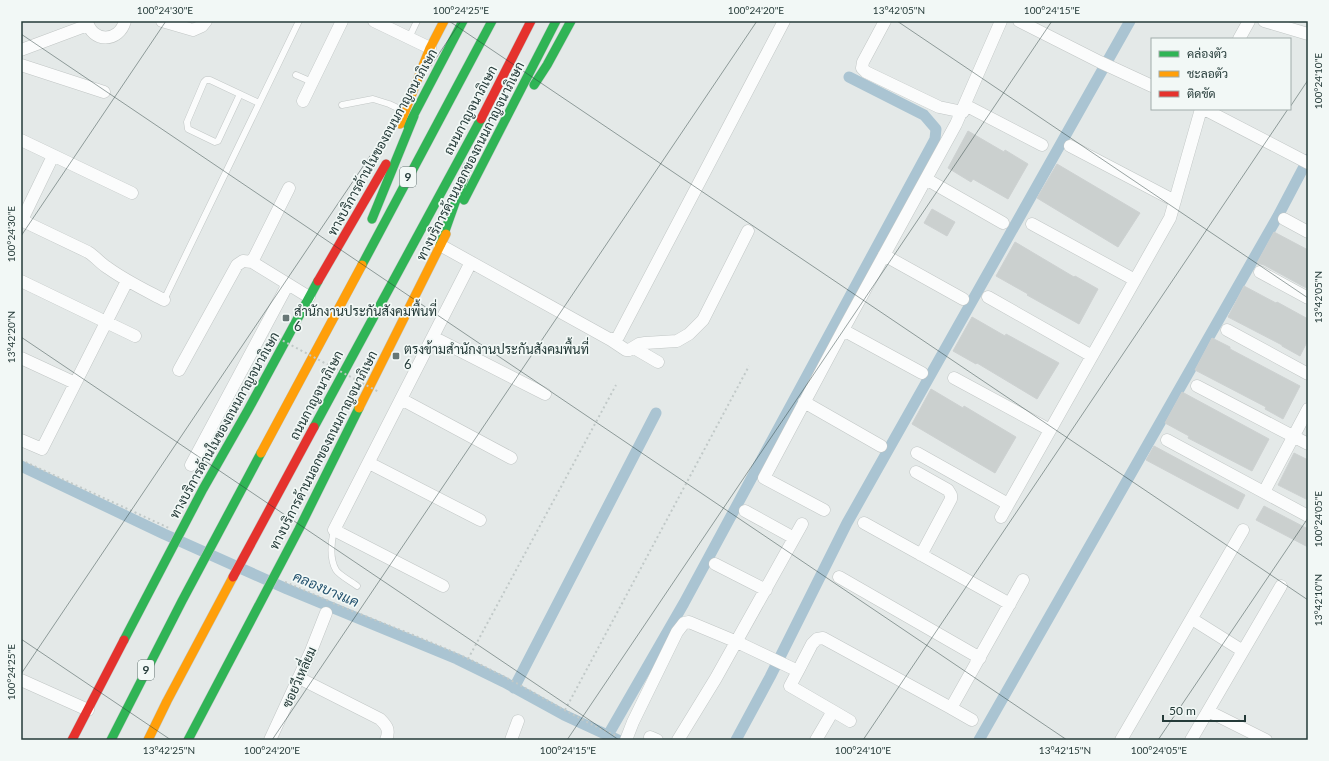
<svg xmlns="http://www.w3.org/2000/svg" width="1329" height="761" viewBox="0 0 1329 761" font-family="Lato,Sarabun,sans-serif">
<rect width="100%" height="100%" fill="#e4e9e8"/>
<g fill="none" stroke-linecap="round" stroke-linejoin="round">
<path stroke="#aac4d2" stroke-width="11" d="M21,466L164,534L287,589L457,659L504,682L564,715L618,740
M514,688L656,413
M608,735L684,603L935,139L936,129L924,115L849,77
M736,740L770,677L847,523L1130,21
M979,740L1278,216L1308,159"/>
</g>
<path fill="#cbd0cf" stroke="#cdd1d1" d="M968,131L1004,152L1005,150L1028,164L1008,199L973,179L971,182L948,168Z
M1057,164L1140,213L1118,247L1037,198Z
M932,209L955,222L947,236L924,223Z
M1274,232L1308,250V289L1264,265L1257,263Z
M1015,242L1074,277L1075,276L1098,289L1079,324L1027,295L1028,294L996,276Z
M1244,286L1276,303L1277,302L1308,319V340L1300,356L1282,346V345L1228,317Z
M972,317L1005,336L1006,334L1059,363L1037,399L977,363L976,364L953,351Z
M1212,338L1230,347V349L1300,386L1283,419L1265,409L1266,407L1195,370Z
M931,389L963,408L964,406L1016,437L995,473L912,424Z
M1182,392L1269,439L1252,471L1188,438L1189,436L1165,423Z
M1154,446L1245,495L1238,509L1146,460Z
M1294,453L1308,460V500L1278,485Z
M1264,506L1308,529V547L1256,520Z"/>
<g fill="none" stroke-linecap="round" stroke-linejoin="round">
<g stroke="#c1c6c5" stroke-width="7">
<path id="lane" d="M409,38L417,21
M296,75L312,82
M240,94L218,141L215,142L188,129L187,122L204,82L206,80H210L259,103
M342,105L373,99L389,104L404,111
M164,300L299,21
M334,530C331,543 329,558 336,570C339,575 352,582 357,586"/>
</g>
<g stroke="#c1c6c5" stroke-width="13">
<path id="street" d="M87,21C92,43 119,43 125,21
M162,21L193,30L202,26L206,21
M374,21L430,48
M885,21L863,62L862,68L866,72L939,107L963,112
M1019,21L1100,62L1152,86
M1264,21L1308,34
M1239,39L1249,21
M21,50L88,25
M21,65L104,92
M303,101L342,21
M965,105L1042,145
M1204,109L1308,163
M21,140L132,193
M1070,146L1175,201
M926,179L1003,223
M1284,219L1308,232
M21,220L88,252C96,257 101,264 108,268C126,281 145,290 164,300
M22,220L53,156
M1032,224L1135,280
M440,245L611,340L618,337L784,21
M884,255L963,299
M252,262L289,188
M1260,272L1308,298
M21,281L135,336
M988,297L1092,356
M843,330L922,373
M1227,330L1308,374
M433,337L545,394
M611,340L626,350H629L639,344L645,343L677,341L689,334L703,320L748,231
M634,348L658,362
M21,358L75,383
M179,370L237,265L243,261L252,262L309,297
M954,378L1050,430
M1197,386L1308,444
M401,399L511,458
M804,402L881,446
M21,440L42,449L127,281
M1167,440L1308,516
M917,453L1008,504
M369,463L480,520
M191,465L288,284
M916,472L948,490L951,495V499L921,555
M1264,492L1308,409
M824,510L764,478L843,330L956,124L1001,21
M745,511L794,538
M1001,517L1170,218L1201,109
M864,523L1010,604
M715,564L766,590
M839,577L980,658
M443,586L334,530L471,262
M1192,619L1243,651
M798,671L812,644L817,639L823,638L951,708L1023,580
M299,678L380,719C387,726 390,730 386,740
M21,680L88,710
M951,708L972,720
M833,711L850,721
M1208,711L1266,740
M650,737L657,740
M270,740L311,651L326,613
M511,740L518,721
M626,740L633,722L677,632L684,623L689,622L737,642L798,671L790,686L833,711L816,740
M678,740L716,678L802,524
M1121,740L1243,530
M1191,740L1281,586"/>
</g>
<g stroke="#c1c7c6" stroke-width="10">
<path id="fast" d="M534,85L547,65L571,21
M408,126L463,21
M464,200L556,21
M372,219L414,116
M440,245L468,166
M362,265L492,21
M314,427L481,119
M124,640L203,489L248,410L318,281
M111,740L182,601L261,453
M188,740L299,529L359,408"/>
</g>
<g stroke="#c1c7c6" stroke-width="10">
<path id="slow" d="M400,124L430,48L444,21
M359,408L446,234
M261,453L362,265
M148,740L167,701L233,577"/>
</g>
<g stroke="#c1c7c6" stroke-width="10">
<path id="jam" d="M481,119L531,21
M318,281L386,164
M233,577L314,427
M72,740L124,640"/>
</g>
<path stroke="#c1c9c8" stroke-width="2" stroke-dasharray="2 3" stroke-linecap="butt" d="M21,460L169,528
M285,582L329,601
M333,603C386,625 441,644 493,671C534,691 574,718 617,736
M468,659L616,385
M565,710L749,366"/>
<use href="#lane" stroke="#fbfcfc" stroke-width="6"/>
<use href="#street" stroke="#fbfcfc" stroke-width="12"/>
<use href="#fast" stroke="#30b455" stroke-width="9"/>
<use href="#slow" stroke="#ff9f0a" stroke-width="9"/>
<use href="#jam" stroke="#e5322d" stroke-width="9"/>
<path stroke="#c1c9c8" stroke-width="2" stroke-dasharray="2 3" stroke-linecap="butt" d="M274,336L379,392"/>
</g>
<path fill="none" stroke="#243a38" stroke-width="1" stroke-opacity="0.45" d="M449,21L1308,600M897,21L1308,298M21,34L1067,740M1290,107L1308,80M21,236L166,21M21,337L619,740M21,639L171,740M21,674L461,21M272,740L757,21M567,740L1052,21M863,740L1288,109M1158,740L1308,518"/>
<g fill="#677776" stroke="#f2f8f6" stroke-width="1.5">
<rect x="282" y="314" width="8" height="8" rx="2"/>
<rect x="392" y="352" width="8" height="8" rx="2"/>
</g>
<g text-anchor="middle" stroke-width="3.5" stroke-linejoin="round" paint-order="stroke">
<g fill="#f2f8f6" stroke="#627371" stroke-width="1">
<rect x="400" y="167" width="16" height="20" rx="3"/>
<rect x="138" y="660" width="16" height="20" rx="3"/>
</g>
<g font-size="12" font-weight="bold" fill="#243a38">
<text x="408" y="181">9</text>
<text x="146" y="674">9</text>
</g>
<g font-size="13" fill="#243a38" stroke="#f2f8f6">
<text transform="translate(470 110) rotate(-62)" y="5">ถนนกาญจนาภิเษก</text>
<text transform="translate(382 142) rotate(-61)" y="5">ทางบริการด้านในของถนนกาญจนาภิเษก</text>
<text transform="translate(470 161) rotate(-63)" y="5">ทางบริการด้านนอกของถนนกาญจนาภิเษก</text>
<text transform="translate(316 395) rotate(-62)" y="5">ถนนกาญจนาภิเษก</text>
<text transform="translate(224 425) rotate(-61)" y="5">ทางบริการด้านในของถนนกาญจนาภิเษก</text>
<text transform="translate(323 450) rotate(-63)" y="5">ทางบริการด้านนอกของถนนกาญจนาภิเษก</text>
<text transform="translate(299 677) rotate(-66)" y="5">ซอยวีเหลี่ยม</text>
</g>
<g font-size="13" fill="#243a38" stroke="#f2f8f6" text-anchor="start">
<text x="294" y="316">สำนักงานประกันสังคมพื้นที่<tspan x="294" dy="15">6</tspan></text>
<text x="404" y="354">ตรงข้ามสำนักงานประกันสังคมพื้นที่<tspan x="404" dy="15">6</tspan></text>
</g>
<g font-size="14" font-style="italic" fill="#25536f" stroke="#f2f8f6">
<text transform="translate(326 589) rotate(23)" y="5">คลองบางแค</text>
</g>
</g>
<rect width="1329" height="761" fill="none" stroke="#f2f8f6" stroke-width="44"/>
<rect x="1151" y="38" width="140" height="72" fill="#f2f8f6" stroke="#a0acaa"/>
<rect x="1159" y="51" width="20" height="6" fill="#30b455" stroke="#a0acaa"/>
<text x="1187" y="58" font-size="12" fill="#243a38">คล่องตัว</text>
<rect x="1159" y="71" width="20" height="6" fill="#ff9f0a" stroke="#a0acaa"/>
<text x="1187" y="78" font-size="12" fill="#243a38">ชะลอตัว</text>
<rect x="1159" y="91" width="20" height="6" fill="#e5322d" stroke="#a0acaa"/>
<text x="1187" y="98" font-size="12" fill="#243a38">ติดขัด</text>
<path d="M1163 715v6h82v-6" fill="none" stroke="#243a38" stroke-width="2"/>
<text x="1169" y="715" font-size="12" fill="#243a38" stroke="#f2f8f6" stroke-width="3" paint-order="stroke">50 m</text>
<rect x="22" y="22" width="1285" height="717" fill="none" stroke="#243a38" stroke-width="1.5"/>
<g font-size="10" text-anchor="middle" fill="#243a38">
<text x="165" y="14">100°24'30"E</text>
<text x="461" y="14">100°24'25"E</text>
<text x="756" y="14">100°24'20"E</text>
<text x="899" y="14">13°42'05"N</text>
<text x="1052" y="14">100°24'15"E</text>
<text transform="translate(1318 81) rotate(-90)" y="4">100°24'10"E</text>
<text transform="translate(11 234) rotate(-90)" y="4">100°24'30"E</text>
<text transform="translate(1318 297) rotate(-90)" y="4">13°42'05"N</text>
<text transform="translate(11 337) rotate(-90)" y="4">13°42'20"N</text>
<text transform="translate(1318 519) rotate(-90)" y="4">100°24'05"E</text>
<text transform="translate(1318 600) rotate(-90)" y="4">13°42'10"N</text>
<text transform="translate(11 672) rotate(-90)" y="4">100°24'25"E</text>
<text x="169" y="754">13°42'25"N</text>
<text x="272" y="754">100°24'20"E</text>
<text x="568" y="754">100°24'15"E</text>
<text x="863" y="754">100°24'10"E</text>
<text x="1065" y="754">13°42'15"N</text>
<text x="1159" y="754">100°24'05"E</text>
</g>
</svg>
